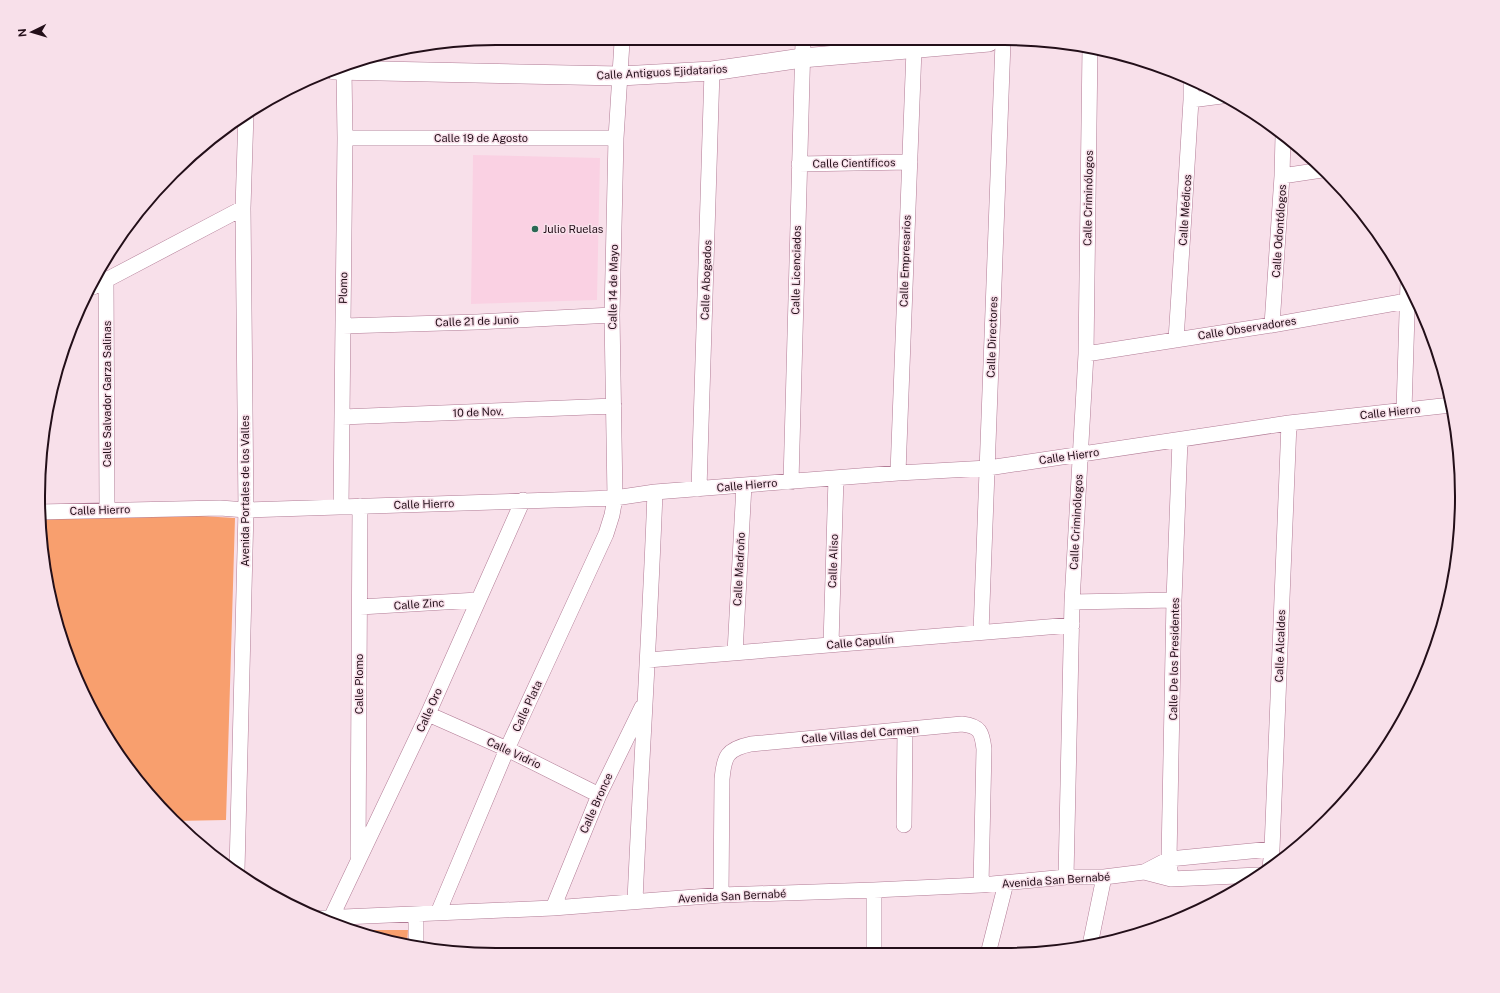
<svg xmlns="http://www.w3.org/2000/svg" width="1500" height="993" viewBox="0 0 1500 993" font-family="'Public Sans',sans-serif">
<rect width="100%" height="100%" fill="#f8e0ea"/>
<path fill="#fad1e3" d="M473,155L600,158L597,300L471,304Z"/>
<path fill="#f89f6e" d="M184,515L235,518L226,820L174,821L152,799L100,726L54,615L39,527V518Z
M348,930H408L407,944L349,931Z"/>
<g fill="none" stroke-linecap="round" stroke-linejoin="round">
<g stroke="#b17b95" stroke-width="16">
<path id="minor" d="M1191,100L1222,96
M345,138H616
M799,164L910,162
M1282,176L1322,170
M106,279L107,509
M93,287L243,208
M1272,325L1282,176L1283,136
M343,326L477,322L612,315
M1176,340L1184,215L1191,100V80
M1086,354L1272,325L1407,301
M1404,410L1408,282
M342,417L614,406
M898,473L914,49
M791,482L803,42
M699,489L712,71
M341,507L345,138L344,70
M39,512L220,508L246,510L615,498L655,492L744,485L898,473L988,468L1289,423L1451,405
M1072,602L1174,600
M360,607L478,600
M981,632L1003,42
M831,644L836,478
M735,653L744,485
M648,660L1072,625
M428,714L507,749L599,795
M904,825L905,730
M358,857L360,506
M1270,868L1272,849L1289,423
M237,870L246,510L243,208L246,113
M1144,872L1171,879L1259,875
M1066,877L1072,602L1086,354L1090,47
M1171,879L1169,859L1174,600L1180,440
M874,890V953
M721,895L722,779C724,756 727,749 751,744L962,724C980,726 982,732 984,749L981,885
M635,901C641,765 650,629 655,492
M553,908L599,795L642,707
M438,913L507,749L606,534L612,515L615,498L612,315L616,138L622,42
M416,915V946
M320,918L553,908L721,895L874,890L981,885L1066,877H1104L1144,872L1169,859L1272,849
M331,918L428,714L523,500
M1090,945L1104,877
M988,954L1006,883"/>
</g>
<g stroke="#b17b95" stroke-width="20">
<path id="tertiary" d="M334,70L620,76L712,71L802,58L989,42"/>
</g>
<use href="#minor" stroke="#fff" stroke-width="15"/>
<use href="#tertiary" stroke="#fff" stroke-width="19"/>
</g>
<circle fill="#2a6854" stroke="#f8e0ea" stroke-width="1.5" cx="535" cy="229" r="4"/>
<g text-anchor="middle" stroke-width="3" stroke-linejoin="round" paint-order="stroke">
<g font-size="11" fill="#230f19" stroke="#f8e0ea">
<text transform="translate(662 72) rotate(-3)" y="4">Calle Antiguos Ejidatarios</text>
<text x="481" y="142">Calle 19 de Agosto</text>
<text transform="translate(854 163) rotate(-1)" y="4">Calle Científicos</text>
<text transform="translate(1088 198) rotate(-89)" y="4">Calle Criminólogos</text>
<text transform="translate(1185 210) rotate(-86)" y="4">Calle Médicos</text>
<text transform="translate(1279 231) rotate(-86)" y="4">Calle Odontólogos</text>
<text transform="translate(905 261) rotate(-88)" y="4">Calle Empresarios</text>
<text transform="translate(796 270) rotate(-89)" y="4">Calle Licenciados</text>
<text transform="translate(706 280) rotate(-88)" y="4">Calle Abogados</text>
<text transform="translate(613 287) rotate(-89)" y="4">Calle 14 de Mayo</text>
<text transform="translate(343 288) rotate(-89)" y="4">Plomo</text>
<text transform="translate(477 321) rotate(-2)" y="4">Calle 21 de Junio</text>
<text transform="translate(1247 328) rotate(-9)" y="4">Calle Observadores</text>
<text transform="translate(992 337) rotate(-88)" y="4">Calle Directores</text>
<text transform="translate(107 394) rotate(-90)" y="4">Calle Salvador Garza Salinas</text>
<text transform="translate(478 412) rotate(-2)" y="4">10 de Nov.</text>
<text transform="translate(1390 412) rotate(-6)" y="4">Calle Hierro</text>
<text transform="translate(1069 456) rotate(-8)" y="4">Calle Hierro</text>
<text transform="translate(747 485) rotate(-5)" y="4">Calle Hierro</text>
<text transform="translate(245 491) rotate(-90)" y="4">Avenida Portales de los Valles</text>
<text transform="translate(424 504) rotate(-2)" y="4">Calle Hierro</text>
<text transform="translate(100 510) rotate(-2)" y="4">Calle Hierro</text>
<text transform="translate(1076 522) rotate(-87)" y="4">Calle Criminólogos</text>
<text transform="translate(833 561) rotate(-88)" y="4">Calle Aliso</text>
<text transform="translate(739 569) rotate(-87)" y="4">Calle Madroño</text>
<text transform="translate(419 604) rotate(-4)" y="4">Calle Zinc</text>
<text transform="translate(860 642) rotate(-5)" y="4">Calle Capulín</text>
<text transform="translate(1280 646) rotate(-88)" y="4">Calle Alcaldes</text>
<text transform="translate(1174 659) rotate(-89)" y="4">Calle De los Presidentes</text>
<text transform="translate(359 684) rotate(-90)" y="4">Calle Plomo</text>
<text transform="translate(527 706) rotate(-65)" y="4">Calle Plata</text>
<text transform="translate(429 710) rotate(-66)" y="4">Calle Oro</text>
<text transform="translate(860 734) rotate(-5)" y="4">Calle Villas del Carmen</text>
<text transform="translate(514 753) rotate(25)" y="4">Calle Vidrio</text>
<text transform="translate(596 803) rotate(-66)" y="4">Calle Bronce</text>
<text transform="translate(1056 880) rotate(-4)" y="4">Avenida San Bernabé</text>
<text transform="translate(732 896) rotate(-3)" y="4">Avenida San Bernabé</text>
</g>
<g font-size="11" fill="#230f19" stroke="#f8e0ea" text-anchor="start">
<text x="543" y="233">Julio Ruelas</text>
</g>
</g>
<path d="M0 0H1500V993H0ZM496 45H1004A451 451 0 0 1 1455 496V497A451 451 0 0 1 1004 948H496A451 451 0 0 1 45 497V496A451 451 0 0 1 496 45Z" fill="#f8e0ea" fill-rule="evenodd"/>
<path fill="none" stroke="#230f19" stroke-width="2" d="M496 45H1004A451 451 0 0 1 1455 496V497A451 451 0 0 1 1004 948H496A451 451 0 0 1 45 497V496A451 451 0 0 1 496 45Z"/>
<g transform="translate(32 32) rotate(265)" stroke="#f8e0ea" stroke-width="3" paint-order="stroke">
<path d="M0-3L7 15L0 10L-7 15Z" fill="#230f19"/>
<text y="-6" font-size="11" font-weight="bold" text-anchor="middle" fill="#230f19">N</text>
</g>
</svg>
